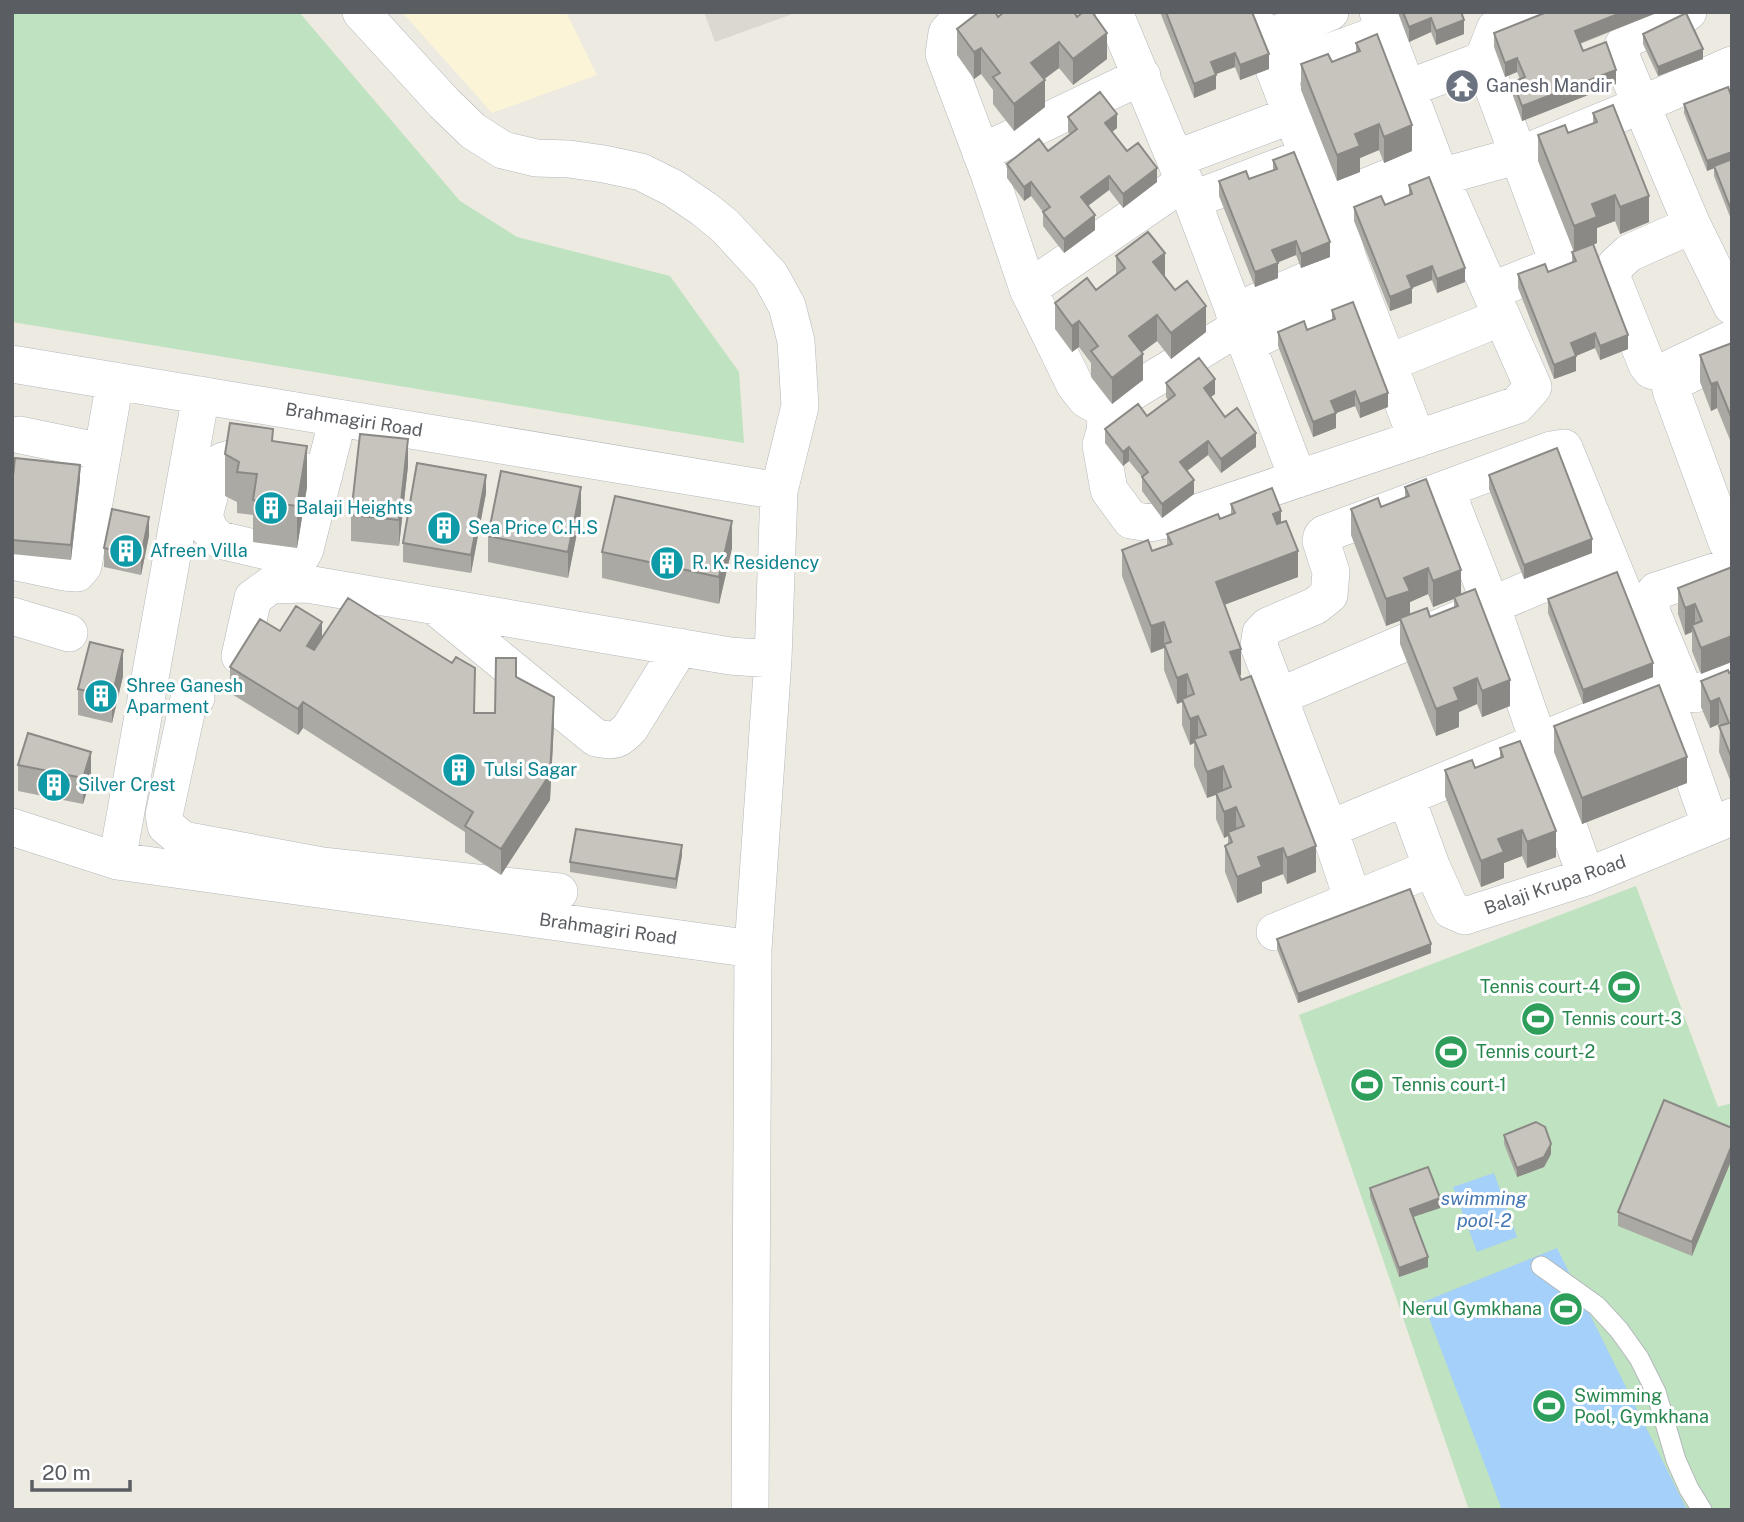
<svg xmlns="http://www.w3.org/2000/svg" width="1744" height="1522" viewBox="0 0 1744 1522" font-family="'Public Sans',sans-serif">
<rect width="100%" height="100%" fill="#eceae1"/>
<path fill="#fbf4d7" d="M402,12H566L597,75L492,113Z"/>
<path fill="#dbd9cf" d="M704,12H798L715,42Z"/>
<path fill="#bfe2c0" d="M12,12H299L460,201L517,237L670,276L739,372L744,443L12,322Z
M1636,886L1718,1107L1732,1103V1510H1469L1299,1015Z"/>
<path fill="#a4d0f9" d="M1494,1173L1517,1237L1477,1252L1453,1187Z
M1557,1248L1687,1510H1502L1423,1302Z"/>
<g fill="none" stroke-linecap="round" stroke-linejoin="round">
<g stroke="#b4b7bb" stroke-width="21">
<path id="service" d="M1541,1266L1597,1306L1619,1330L1639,1358L1656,1392L1676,1460L1689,1489L1702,1510"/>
</g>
<g stroke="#b4b7bb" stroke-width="38">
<path id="minor" d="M967,12L964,13L947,33L944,54L990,176L1028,289L1075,385L1086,399L1104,409L1106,419L1105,432L1101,445L1109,490L1131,520L1149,523L1191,515L1517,405L1533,387L1443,184L1378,12
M1114,12L1192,200L1298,479
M1252,12L1308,156L1337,223L1400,200
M1688,12L1633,36C1624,42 1621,46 1621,57L1692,225L1732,306
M1263,40L1330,12
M1483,60L1555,254L1551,267L1491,291
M1275,72L1385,32
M1406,89L1483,60L1495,29L1528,12
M981,153L1142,76
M1175,159L1292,115
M1440,177L1520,155L1641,105L1732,65
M1349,194L1433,159
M1192,200L1308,156
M1337,223L1349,262L1417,439
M1692,225L1629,253L1616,265L1612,278L1647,365L1651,370L1661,373L1732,339
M1028,289L1184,182
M1234,312L1349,262
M1246,344L1359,290
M1388,363L1502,317
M12,364L779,491
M1706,366L1680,379L1671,390L1727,542L1732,549
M1104,409L1239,327
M20,435L103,452
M324,475L230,459L223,461L217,466L204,516L210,531L220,540L297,558L302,555L305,549L338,418
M1446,490L1491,605L1586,877
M12,561L64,572L77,573L83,566L115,381
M1732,566L1656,591L1650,599L1652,613L1683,688L1687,693L1695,694L1732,679
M437,608L596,738C615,741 616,742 630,728L680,647
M12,616L69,633
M240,656L253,598L271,585L307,584L730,656L773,659
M1663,690L1329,829L1259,646L1261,633L1268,626L1315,606L1329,595L1331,572L1321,541L1322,536L1324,534L1551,450L1564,448L1663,690L1710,824
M1278,697L1607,556
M196,698L189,699L164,815L166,826L183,840L322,866L559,892
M1406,797L1432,868L1451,910L1465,916L1586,877L1732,817
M12,827L117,861L753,949L773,659L779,491L800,406L796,341L787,306L770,275L725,226L704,209L673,188L641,172L604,164L569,159L536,158L503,150L473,131L444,103L361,12
M1329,829L1353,900
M117,861L201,395
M1275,932L1432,868
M750,1510L753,949"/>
</g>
<use href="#service" stroke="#fff" stroke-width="19"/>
<use href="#minor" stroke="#fff" stroke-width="37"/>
</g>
<path fill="#aba9a3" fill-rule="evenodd" d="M1160,12H1252L1269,69L1240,80L1235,67L1216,74V89L1194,98Z
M1398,12H1461L1464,34L1436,45L1431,32L1409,42Z
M1547,12H1659L1580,44L1583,51L1616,84L1522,121L1513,96V82L1520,79L1517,72L1505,77L1494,47V33Z
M998,17L1107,59L1073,85L1059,68L1044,79L1045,107L1014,131L993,104V90L981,74L974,79L957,55V29Z
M1643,34L1703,59L1658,76L1643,44Z
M1356,43L1412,151L1384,163L1379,150L1360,158V172L1337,181L1301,90V64L1332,62L1356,53Z
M1732,98V222L1714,176V168L1707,171L1684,113V104Z
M1593,113L1649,222L1620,234L1615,221L1597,228V243L1593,245L1628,349L1600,360L1595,348L1576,356V371L1554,379L1518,288V274L1548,272L1572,262V252H1574L1538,161V135L1568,133L1593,124Z
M1068,117L1117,128L1112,132L1127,151L1157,182L1123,208L1109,190L1088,206L1095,230L1064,253L1043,226V212L1031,196L1024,201L1007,178V164L1048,151L1070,134L1068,132Z
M1273,160L1330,257L1301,268L1296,255L1277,262L1278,278L1255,287L1219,196V181L1249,179L1273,170Z
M1409,185L1465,282L1437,293L1432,280L1412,288V303L1390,311L1354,221V207L1385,205L1409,195Z
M1116,256L1165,276L1206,332L1171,359L1157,341L1142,352L1143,380L1112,404L1091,377V363L1079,347L1072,352L1055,329V303L1096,290L1116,275Z
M1332,310L1388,407L1360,418L1355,406L1336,413V428L1313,437L1278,346V332L1307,330L1332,320Z
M1732,343V445L1717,408L1711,411L1700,382V355Z
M1166,383L1215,394L1211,397L1225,417L1256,447L1221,473L1208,455L1187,471L1194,494L1162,518L1142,491V477L1129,461L1123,466L1105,443V429L1147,416L1168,400L1166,397Z
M273,441L307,487L297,548L253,542V515L237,513V502L225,496V454Z
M408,466L399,546L351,541V515Z
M1489,475L1592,553L1524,579L1489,489Z
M80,479L71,560L12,554V485Z
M1405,487L1461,594L1510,706L1482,717L1477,704L1459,712V727L1436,736L1400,644V620L1386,626L1351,535V509L1381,507L1405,497ZM1428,594L1433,607L1454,599V607L1430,617L1410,615V602Z
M486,493L471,573L403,562V543Z
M1231,504L1281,523L1298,577L1224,605L1241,675L1239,676L1316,872L1287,884L1283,874L1262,882V893L1237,903L1225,872V846L1228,844V836L1224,838L1216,819V795L1207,798L1194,766V743L1190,745L1182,725V702L1177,704L1164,670V648L1151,653L1122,576V550L1152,551L1167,545V534L1220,519L1231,515Z
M581,513L568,578L488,562V536Z
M149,536L141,575L104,567V548Z
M732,548L719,604L602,578V552Z
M1732,567L1701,674L1692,651V632L1685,635L1678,614V588Z
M1548,599L1653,677L1583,704L1548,613Z
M280,631L322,639L475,713H495L516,677L554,723L550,800L501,875L465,852V832L303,728L298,735L230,693V667Z
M1732,672V785L1719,752L1720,726L1719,724L1710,728L1701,707V681Z
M123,676L112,723L78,715V689Z
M1554,726L1687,783L1582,824L1554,752Z
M1500,748L1556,857L1527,868L1522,856L1504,863V878L1481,887L1445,796V770L1475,768L1500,758Z
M18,765L91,778L83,804L18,791Z
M682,855L676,889L570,872V862Z
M1277,939L1431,953L1298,1003L1277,949Z
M1732,1128L1692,1256L1618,1226V1212Z
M1504,1135L1551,1154L1544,1167L1517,1177L1504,1144Z
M1370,1188L1440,1208L1413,1217L1428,1267L1399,1277L1370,1197Z"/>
<path fill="#8b8985" d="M1623,12H1659L1575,45V31Z
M1431,18V32L1409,42V27Z
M1464,20V34L1436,45V31Z
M1107,33V59L1073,85V59Z
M1059,42V68L1031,89V63Z
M981,48V74L974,79V52Z
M1703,49V59L1658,76V67Z
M1235,53V67L1211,76V62Z
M1269,54V69L1240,80V65Z
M1517,58V72L1505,77V63Z
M1616,70V84L1522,121V106Z
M1216,75V89L1194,98V84Z
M1045,80V107L1014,131V104Z
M1117,114V128L1105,137V123Z
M1379,124V150L1360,158V172L1337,181V155L1355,134Z
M1412,125V151L1384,163V137Z
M1732,152V161L1707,171V161Z
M1157,168V182L1123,208V194Z
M1109,176V190L1081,211V197Z
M1031,182V196L1024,201V187Z
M1615,195V221L1597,228V243L1574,252V226L1592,204Z
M1649,196V222L1620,234V207Z
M1095,215V230L1064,253V239Z
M1296,241V255L1272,265V250Z
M1330,242V257L1301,268V254Z
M1165,253V279L1153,262Z
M1278,263V278L1255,287V272Z
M1432,266V280L1407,290V276Z
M1465,268V282L1437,293V279Z
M1412,288V303L1390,311V297Z
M1206,306V332L1171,359V333Z
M1157,315V341L1129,362V336Z
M1079,321V347L1072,352V326Z
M1595,333V348L1571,358V343Z
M1628,335V349L1600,360V346Z
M1143,354V380L1112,404V378Z
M1576,356V371L1554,379V365Z
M1215,379V394L1204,402V388Z
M1717,382V408L1711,411V384Z
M1355,391V406L1331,415V401Z
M1388,393V407L1360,418V404Z
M1336,413V428L1313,437V422Z
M1256,433V447L1221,473V459Z
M408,439V466L399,546V520Z
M1208,441V455L1180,476V462Z
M307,446V487L297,548V506Z
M1129,447V461L1123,466V452Z
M80,465V479L71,560V545Z
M486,475V493L471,573V555Z
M1194,480V494L1162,518V504Z
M581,487V513L568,578V552Z
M1281,511V537L1273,514Z
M149,517V536L141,575V556Z
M732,521V548L719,604V577Z
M1592,539V553L1524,579V565Z
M1298,551V577L1216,608V582Z
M1428,568V594L1410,602V617L1386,626V599L1404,578Z
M1461,570V596L1433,607V581Z
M1695,604V630L1692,625V632L1685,635V608Z
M322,622V648L307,672V646Z
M1164,622V648L1151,653V626Z
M1732,636V662L1701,674V648Z
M1241,649V675L1230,679V652Z
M123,650V676L112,723V697Z
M1653,663V677L1583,704V690Z
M1187,674V700L1182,699V702L1177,704V678Z
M1477,678V704L1459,712V727L1436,736V709L1454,688Z
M1510,680V706L1482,717V691Z
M554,697V723L550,800L501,875V849Z
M1719,698V724L1710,728V702Z
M303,702V728L298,735V709Z
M1198,716V742L1194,739V743L1190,745V719Z
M91,752V778L83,804V778Z
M1687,757V783L1582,824V798Z
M1223,766V792L1207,798V772Z
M1236,807V833L1228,832V836L1224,838V812Z
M1522,830V856L1504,863V878L1481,887V861L1498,839Z
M1556,831V857L1527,868V842Z
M682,845V855L676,889V879Z
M1316,846V872L1287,884V858Z
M1283,848V874L1262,882V893L1237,903V877L1258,857Z
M1431,944V953L1298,1003V994Z
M1551,1144V1154L1544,1167L1517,1177V1168Z
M1732,1145V1159L1692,1256V1242Z
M1440,1198V1208L1410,1218V1209Z
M1428,1257V1267L1399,1277V1268Z"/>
<path fill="#c7c4be" stroke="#8b8985" stroke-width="2" d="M979,12H995L998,17L1004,12H1074L1077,17L1083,12H1092L1107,33L1073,59L1059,42L1031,63L1045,80L1014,104L993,77L1000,73L981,48L974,52L957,29Z
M1166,12H1252L1269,54L1240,65L1235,53L1211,62L1216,75L1194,84Z
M1403,12H1461L1464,20L1436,31L1431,18L1409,27Z
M1547,12H1623L1575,31L1583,51L1606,42L1616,70L1522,106L1513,82L1525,77L1517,58L1505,63L1494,33Z
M1686,13L1703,49L1658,67L1643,34Z
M1377,34L1412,125L1384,137L1379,124L1355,134L1360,146L1337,155L1301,64L1328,54L1332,62L1360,51L1356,43Z
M1728,87L1732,98V152L1707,161L1684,104Z
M1100,92L1117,114L1105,123L1127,151L1138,143L1157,168L1123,194L1109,176L1081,197L1095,215L1064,239L1043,212L1050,207L1031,182L1024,187L1007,164L1039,139L1048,151L1077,129L1068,117Z
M1613,105L1649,196L1620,207L1615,195L1592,204L1597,217L1574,226L1538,135L1565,125L1568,133L1597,122L1593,113Z
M1294,152L1330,242L1301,254L1296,241L1272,250L1278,263L1255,272L1219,181L1246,171L1249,179L1277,169L1273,160Z
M1732,159V212L1714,166Z
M1429,177L1465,268L1437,279L1432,266L1407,276L1412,288L1390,297L1354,207L1381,196L1385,205L1412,194L1409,185Z
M1148,232L1165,253L1153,262L1175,290L1187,281L1206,306L1171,333L1157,315L1129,336L1143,354L1112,378L1091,351L1098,346L1079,321L1072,326L1055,303L1087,278L1096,290L1125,268L1116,256Z
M1593,244L1628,335L1600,346L1595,333L1571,343L1576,356L1554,365L1518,274L1545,264L1548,272L1576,261L1572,252Z
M1353,302L1388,393L1360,404L1355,391L1331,401L1336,413L1313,422L1278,332L1304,321L1307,330L1335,319L1332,310Z
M1732,343V419L1717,382L1711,384L1700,355Z
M1199,358L1215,379L1204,388L1225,417L1237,408L1256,433L1221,459L1208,441L1180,462L1194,480L1162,504L1142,477L1148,472L1129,447L1123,452L1105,429L1138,404L1147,416L1175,395L1166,383Z
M230,423L273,429L272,441L307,446L297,506L253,500L257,474L237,472L239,462L225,454Z
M360,434L408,439L399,520L351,515Z
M1557,448L1592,539L1524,565L1489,475Z
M15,458L80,465L71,545L12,540V485Z
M417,463L486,475L471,555L403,543Z
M501,471L581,487L568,552L488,536Z
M1426,479L1461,570L1433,581L1428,568L1404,578L1410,591L1386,599L1351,509L1378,498L1381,507L1409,496L1405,487Z
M1272,488L1281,511L1273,514L1277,524L1286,521L1298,551L1216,582L1241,649L1230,652L1241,680L1251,676L1316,846L1287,858L1283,848L1258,857L1262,867L1237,877L1225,846L1232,842L1228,832L1244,826L1236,807L1224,812L1216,793L1231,787L1223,766L1207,772L1194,739L1206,735L1198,716L1190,719L1182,699L1194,694L1187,674L1177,678L1164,644L1171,642L1164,622L1151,626L1122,550L1148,540L1152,551L1172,544L1167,534L1218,514L1220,519L1235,513L1231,504Z
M615,496L732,521L719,577L602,552Z
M112,509L149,517L141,556L104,548Z
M1732,567V636L1701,648L1692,625L1702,621L1695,604L1685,608L1678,588Z
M1617,572L1653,663L1583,690L1548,599Z
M1475,589L1510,680L1482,691L1477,678L1454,688L1459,700L1436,709L1400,618L1427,608L1430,617L1458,606L1454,597Z
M348,598L452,663L456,657L475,668L474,713H495L496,658H516V677L554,697L550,774L501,849L465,826L473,812L303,702L298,709L230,667L260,619L280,631L296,606L322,622L307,646L314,650Z
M90,642L123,650L112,697L78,689Z
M1728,670L1729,673L1732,672V759L1719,726L1729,723L1719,698L1710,702L1701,681Z
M1659,685L1687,757L1582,798L1554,726Z
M28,733L91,752L83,778L18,765Z
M1520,741L1556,831L1527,842L1522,830L1498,839L1504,852L1481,861L1445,770L1472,760L1475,768L1503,757L1500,748Z
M576,829L682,845L676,879L570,862Z
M1410,889L1431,944L1298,994L1277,939Z
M1664,1100L1732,1128V1145L1692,1242L1618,1212Z
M1536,1122L1545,1127L1551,1144L1544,1157L1517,1168L1504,1135Z
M1428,1167L1440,1198L1410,1209L1428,1257L1399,1268L1370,1188Z"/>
<defs>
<g id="temple-disc" transform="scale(1.75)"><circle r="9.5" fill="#6b7280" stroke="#fff"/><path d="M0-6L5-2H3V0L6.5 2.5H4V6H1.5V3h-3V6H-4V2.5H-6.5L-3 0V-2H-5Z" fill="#fff"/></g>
<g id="building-disc" transform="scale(1.75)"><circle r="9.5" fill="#0f9aa8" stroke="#fff"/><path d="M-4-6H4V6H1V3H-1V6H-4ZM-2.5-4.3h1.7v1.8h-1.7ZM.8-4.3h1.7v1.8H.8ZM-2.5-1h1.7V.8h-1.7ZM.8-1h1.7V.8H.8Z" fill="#fff"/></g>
<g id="stadium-disc" transform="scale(1.75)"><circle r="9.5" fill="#2e9e5b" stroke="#fff"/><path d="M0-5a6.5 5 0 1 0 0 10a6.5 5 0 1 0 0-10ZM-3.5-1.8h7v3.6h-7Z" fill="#fff"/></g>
</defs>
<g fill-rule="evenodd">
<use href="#temple-disc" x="1462" y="86"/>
<use href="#building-disc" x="271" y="508"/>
<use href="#building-disc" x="444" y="528"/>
<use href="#building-disc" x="126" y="551"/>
<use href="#building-disc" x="667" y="563"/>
<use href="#building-disc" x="101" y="696"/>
<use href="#building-disc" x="459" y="770"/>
<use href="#building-disc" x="54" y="785"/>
<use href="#stadium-disc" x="1624" y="987"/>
<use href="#stadium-disc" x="1538" y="1019"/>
<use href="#stadium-disc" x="1451" y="1052"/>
<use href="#stadium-disc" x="1367" y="1085"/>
<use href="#stadium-disc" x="1566" y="1309"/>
<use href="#stadium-disc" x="1549" y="1406"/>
</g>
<g text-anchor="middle" stroke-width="6" stroke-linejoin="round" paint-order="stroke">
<g font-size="18" fill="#5b616d" stroke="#fff" text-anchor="start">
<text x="1486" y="92">Ganesh Mandir</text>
</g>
<g font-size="18" fill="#5a5d61" stroke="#fff">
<text transform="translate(354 420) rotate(9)" y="6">Brahmagiri Road</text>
<text transform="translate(1555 885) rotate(-19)" y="6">Balaji Krupa Road</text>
<text transform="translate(608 929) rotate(8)" y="6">Brahmagiri Road</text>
</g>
<g font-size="18" fill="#0d838f" stroke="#fff" text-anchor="start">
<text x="296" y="514">Balaji Heights</text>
<text x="468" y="534">Sea Price C.H.S</text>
<text x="150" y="557">Afreen Villa</text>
<text x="692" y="569">R. K. Residency</text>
<text x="126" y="692">Shree Ganesh<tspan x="126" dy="21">Aparment</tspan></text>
<text x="484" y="776">Tulsi Sagar</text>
<text x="78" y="791">Silver Crest</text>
</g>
<g font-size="18" fill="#27864d" stroke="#fff" text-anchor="start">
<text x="1600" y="993" text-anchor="end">Tennis court-4</text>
<text x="1562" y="1025">Tennis court-3</text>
<text x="1476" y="1058">Tennis court-2</text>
<text x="1392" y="1091">Tennis court-1</text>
<text x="1542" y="1315" text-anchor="end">Nerul Gymkhana</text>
<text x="1574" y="1402">Swimming<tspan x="1574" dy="21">Pool, Gymkhana</tspan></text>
</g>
<g font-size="19" font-style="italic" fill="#4677b2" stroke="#fff">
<text x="1484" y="1205">swimming<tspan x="1484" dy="22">pool-2</tspan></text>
</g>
</g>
<rect width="1744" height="1522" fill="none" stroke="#5a5d61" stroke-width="28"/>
<path d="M32 1480v10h98v-10" fill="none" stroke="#5a5d61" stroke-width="3.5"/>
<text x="42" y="1480" font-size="21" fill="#5a5d61" stroke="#ffffff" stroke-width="5" paint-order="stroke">20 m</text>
</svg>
